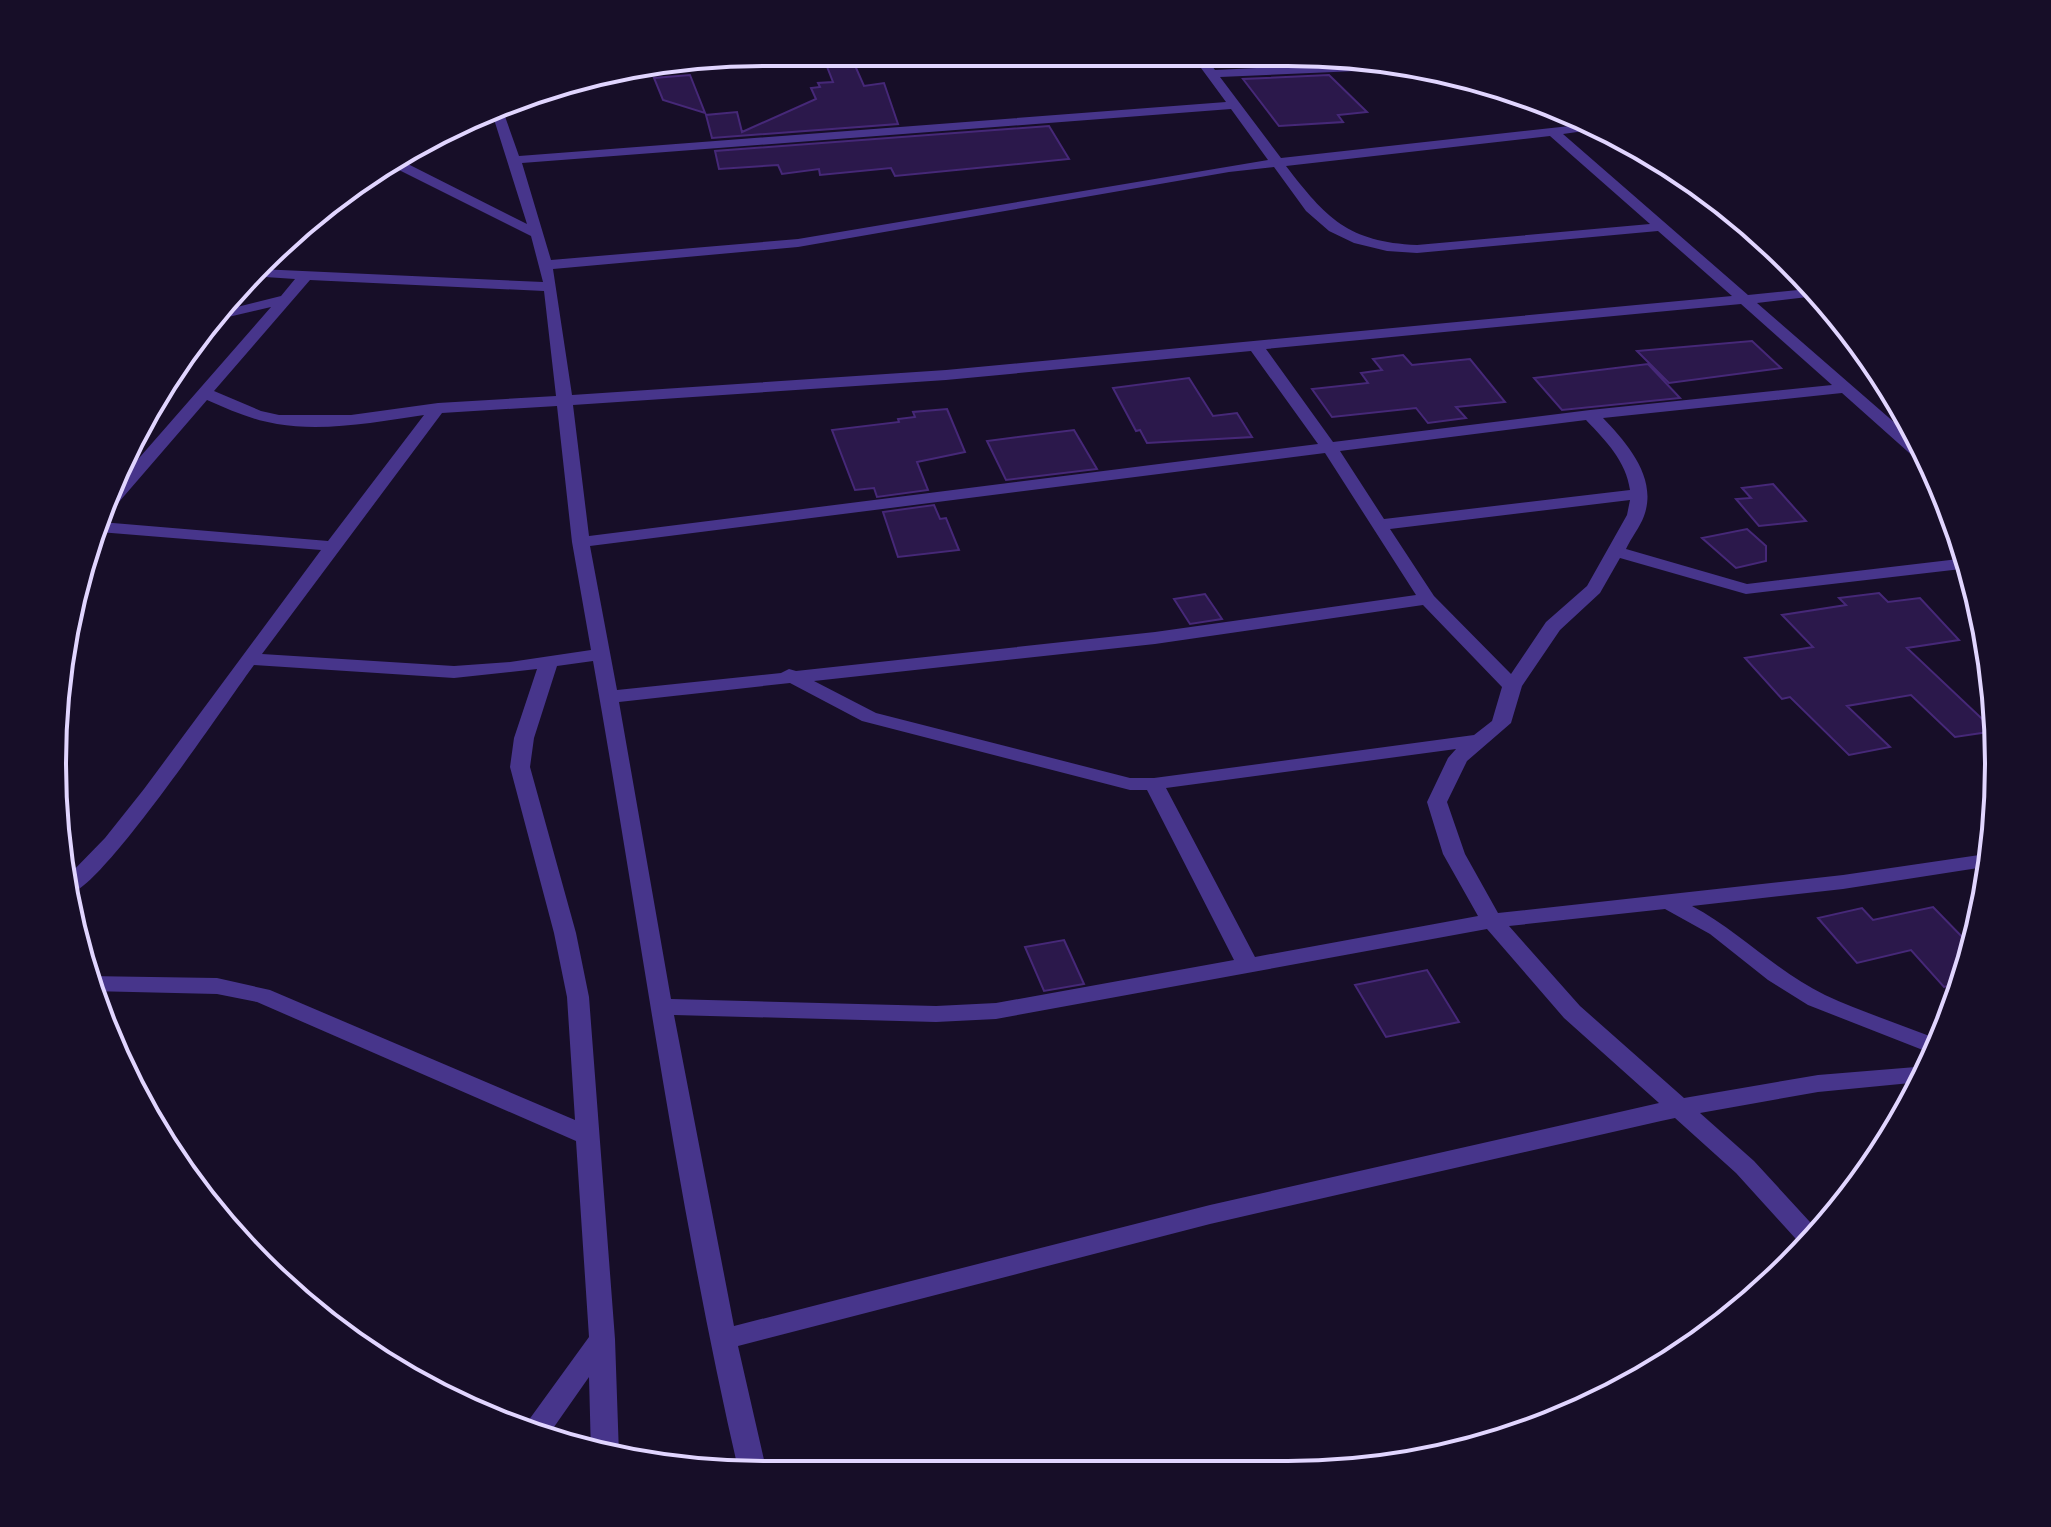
<svg xmlns="http://www.w3.org/2000/svg" width="2051" height="1527" viewBox="0 0 2051 1527" font-family="'Source Sans 3',sans-serif">
<rect width="100%" height="100%" fill="#170e28"/>
<path fill="#2b184b" stroke="#462878" stroke-width="2" d="M849,52L864,86L884,83L898,124L712,138L706,115L737,112L742,132L816,99L811,88L820,87L818,83L833,82L822,54Z
M1224,53H1307L1316,62L1234,66Z
M690,75L705,113L663,100L654,78Z
M1329,75L1367,112L1338,115L1343,122L1279,126L1243,79Z
M1049,126L1069,159L895,176L891,168L820,175L819,169L782,174L778,165L719,169L715,151Z
M1752,341L1781,368L1669,383L1637,351Z
M1403,355L1412,365L1470,359L1505,402L1456,407L1466,418L1428,423L1416,408L1332,417L1312,389L1368,383L1361,373L1382,370L1373,359Z
M1648,364L1680,398L1562,410L1534,378Z
M1189,378L1213,416L1237,413L1252,437L1147,443L1140,430L1136,431L1113,388Z
M947,409L965,452L917,462L928,490L877,497L874,488L855,490L832,430L899,422L898,419L915,417L913,412Z
M1074,430L1097,469L1006,480L987,441Z
M1773,484L1797,511L1806,521L1759,526L1736,499L1751,498L1742,488Z
M934,505L940,519L946,518L959,550L898,557L883,512Z
M1747,529L1766,546V561L1736,568L1702,538Z
M1879,593L1888,602L1920,598L1959,640L1907,648L1995,731L1955,737L1911,695L1847,706L1890,747L1849,755L1790,697L1782,699L1745,658L1813,647L1782,615L1846,605L1839,598Z
M1205,594L1222,619L1190,624L1174,599Z
M1933,907L1972,947L1963,983L1944,987L1911,950L1857,963L1818,918L1862,908L1873,920Z
M1064,940L1084,984L1044,991L1025,947Z
M1427,970L1459,1022L1386,1037L1355,985Z"/>
<g fill="none" stroke-linecap="round" stroke-linejoin="round">
<path fill="#47358b" fill-rule="evenodd" d="M776,52L751,58L745,54Z
M1190,53H1202L1215,70L1386,62L1408,66L1403,69L1220,77L1281,158L1579,125L1591,130L1563,134L1748,295L1808,289L1816,296L1757,303L1926,450L1933,468L1925,467L1842,393L1603,418C1627,443 1658,478 1644,516C1640,527 1631,538 1626,549L1747,584L1967,558L1970,568L1746,594L1620,558L1600,593L1560,630L1522,686L1511,723L1467,761L1447,802L1465,854L1498,913L1843,875L1993,853L1991,866L1843,889L1692,906C1739,931 1777,972 1825,995C1862,1012 1902,1025 1940,1040L1933,1054L1808,1005L1768,980L1710,934L1665,909L1509,926L1580,1006L1684,1098L1818,1075L1928,1066L1921,1082L1818,1092L1700,1113L1754,1161L1821,1234L1805,1249L1736,1173L1675,1118L1661,1121L1210,1224L738,1346L767,1473H739C677,1205 641,932 593,661L557,666L534,738L530,767L576,933L589,997L615,1339L619,1455L591,1453L589,1377L547,1437L523,1428L589,1337L576,1141L257,1002L217,994L90,991L87,976L217,978L270,990L575,1120L567,997L554,933L510,767L514,738L537,669L454,678L254,665C226,703 105,884 70,894L67,877L105,838L144,789L321,550L99,532L101,522L328,541L424,415C377,422 324,432 277,424C252,420 230,410 207,400L112,510L104,511L112,489L271,307L211,321L217,312L281,296L295,279L250,276L259,269L543,282L531,236L387,164L396,158L527,224L492,113L502,108L519,156L1226,102ZM1231,109L1268,160L798,239L551,260L522,163ZM1550,136L1650,224L1417,245C1348,242 1326,218 1286,166ZM1274,167L1306,211L1329,231L1354,243L1387,251L1417,253L1658,231L1732,296L946,370L572,395L553,269L798,247L1229,172ZM310,280L544,291L556,396L438,403L351,415H279L261,411L214,391ZM1741,304L1832,385L1590,410L1333,442L1266,349ZM1251,351L1318,444L589,536L573,405L946,380ZM557,406L572,542L591,650L510,662L454,666L262,654L442,413ZM1586,420C1606,441 1626,461 1630,490L1384,519L1340,451ZM1325,453L1416,595L1155,632L796,671L789,669L781,673L617,690L590,546ZM1630,500L1627,515L1587,586L1546,622L1511,674L1434,596L1390,529ZM1423,605L1502,687L1492,721L1474,735L1154,778H1130L876,713L814,681L1155,644ZM790,683L862,721L1130,790H1147L1234,960L996,1003L936,1006L671,999L619,702ZM1456,749L1448,758L1427,802L1443,854L1478,916L1255,957L1166,788ZM1487,929L1564,1018L1659,1103L1210,1205L734,1326L674,1015L936,1022L996,1019Z"/>
</g>
<path d="M0 0H2051V1527H0ZM763 66H1288A697 697 0 0 1 1985 763V764A697 697 0 0 1 1288 1461H763A697 697 0 0 1 66 764V763A697 697 0 0 1 763 66Z" fill="#170e28" fill-rule="evenodd"/>
<path fill="none" stroke="#e1d5ff" stroke-width="4" d="M763 66H1288A697 697 0 0 1 1985 763V764A697 697 0 0 1 1288 1461H763A697 697 0 0 1 66 764V763A697 697 0 0 1 763 66Z"/>
</svg>
